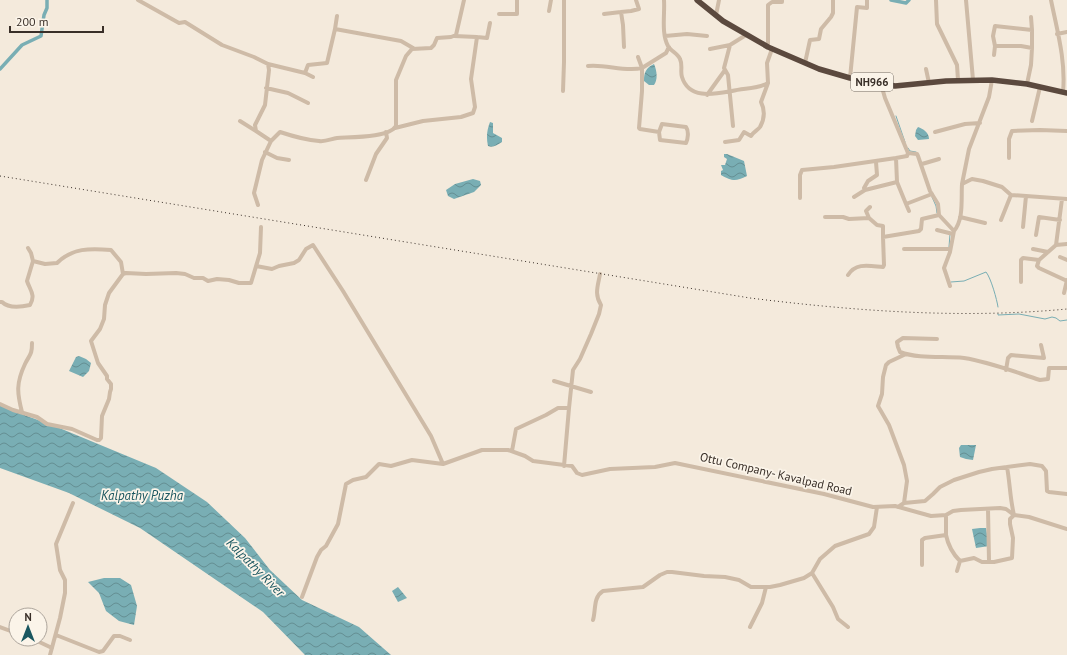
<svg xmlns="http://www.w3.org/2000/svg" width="1067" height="655" viewBox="0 0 1067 655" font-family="'PT Sans',sans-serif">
<defs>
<pattern id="water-waves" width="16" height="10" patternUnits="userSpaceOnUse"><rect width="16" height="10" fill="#79aeb4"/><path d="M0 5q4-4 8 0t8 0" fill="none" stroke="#648e92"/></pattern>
</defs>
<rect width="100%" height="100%" fill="#f4eadc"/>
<path fill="url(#water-waves)" d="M654,64C657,71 658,79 654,85H649L644,81C644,72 646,68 654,64Z
M490,122L493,123V133L502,138V142C497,145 493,148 488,146C486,137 487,130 490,122Z
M918,127C923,129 929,132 929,139L918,140L915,136L916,130Z
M724,154H727L744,161L747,176C735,182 732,181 721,175V171L723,170L721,165H725L727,159L724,157Z
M473,179L480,181L481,185L474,192L454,199L448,196L446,190L455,184Z
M79,356L86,359L91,363L89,371L83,377L69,371L76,357Z
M0,404L19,413L57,427L156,468L207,502L245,538L270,570L302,600L359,627L391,655H305L263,612L140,528L69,493L0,468Z
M961,445H976L973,460L966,459L960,457L959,448Z
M980,528H986L989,546L976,548L972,529Z
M104,578H120L131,585L137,606L134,625L119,621L106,611L99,593L88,582Z
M398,587L407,598L398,602L392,591Z"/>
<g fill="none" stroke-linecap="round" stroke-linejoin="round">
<path stroke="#79aeb4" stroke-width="1" d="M896,116L905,142
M908,148L910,151L916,152
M932,197L936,206L937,213
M949,247L950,234
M951,282L964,281L986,272C991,278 997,300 998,307
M998,314V315L1019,314L1045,319L1052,317L1056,318L1060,321L1067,320"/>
<path stroke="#79aeb4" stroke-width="3.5" d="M891,0L906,3L909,0
M0,69L22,45L41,36L44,15L47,8V0"/>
<path stroke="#cebba7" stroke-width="4" d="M138,0L179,23L185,22L222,45L254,57L268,64L269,70L265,105L255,125
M664,0C665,14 661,33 668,46C671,51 678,54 680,59C683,65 680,72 682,77C689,100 715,94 732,91C744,88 758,89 768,83
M936,0L937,24L957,65L958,80
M966,0L973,80
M1051,0C1057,30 1066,61 1063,92
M549,11L551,0
M499,14H517V0
M604,14L621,12
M716,15L719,0
M337,16L335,29L401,41L413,48
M1031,17L1032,30
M1057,34L1067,32
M665,36L687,34L707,36
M477,37L487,38L490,23
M730,45L724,68L728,75L733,126
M624,47L623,25L621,12L631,11L639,9L636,0
M768,47V5L772,2H782V0
M710,49L730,45L746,35
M994,55L995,46
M805,63L810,40L819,39L821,29L831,17L833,13V0
M268,64L305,73L313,77
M588,66C606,64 624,72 642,68L638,57
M926,69L929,83
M305,73L308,65L327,63L335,29
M850,78L857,7L867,8V0
M881,84L885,98L908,153L917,154L918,156L930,191L938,204L939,215L954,231L950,252L944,268L950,286
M1027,84L1031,65L1032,48L1021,46H995L993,36L995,26L1032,30V48
M266,88L288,93L308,103
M563,91L564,62V0
M707,95L725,70
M240,121L256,131
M1032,121L1040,87
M255,125L256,131L271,141L262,160L254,193L258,205
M395,128L423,121L461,117L473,113L475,107L471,79L477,37L454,36
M659,132L662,124L686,127C689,131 688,139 686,143L660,140L659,132L640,129L639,128L642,91V68L666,53L669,47
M935,132L965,124L980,123
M271,141L280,132C292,136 306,140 319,141C325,142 331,139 337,138C350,137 389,138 396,126V80L406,56L412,49L431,48L434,45L437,38L451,37L456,35L464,0
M725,142L739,140L744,132L751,136C753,132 758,130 760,127C765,118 765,110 761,102L768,83L767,63L772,49
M265,152L277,158L289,160
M908,153L907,156L896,158L897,182L906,204L932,194
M1009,158V139L1012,131L1040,130L1067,131
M922,164L939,159
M366,180L376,154L387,138L386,132
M962,184L969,149L989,97L992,80
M865,190L864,188L868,181L877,175L876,162
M854,197L865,190L897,182
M800,198V175L802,170L834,167L896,158
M906,204L909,211
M825,217H843L849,219L869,218L877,225L883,226V237L919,231L921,229L922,219L939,215
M960,217L985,223
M869,218L866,211L870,207
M1001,220L1011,195L1067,199
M1023,227L1026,196
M937,230L953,234
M954,231C964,219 961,199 962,184L972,179L983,181L1002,187L1011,195
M1036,235L1039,217L1060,220
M1056,245L1062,199
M28,248L31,253L33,261
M904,249H950
M1033,249L1048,252
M1060,257L1067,260
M1039,260L1037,266L1039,268L1067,281
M256,266L272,269L279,266L294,263L299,260L306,249L313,245L343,291L431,436L443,464
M848,275C856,262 870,266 883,267L884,265L883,237
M1021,282V260L1023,258L1039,260L1056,245L1067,244
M1064,293L1067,280
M0,302H2C9,309 21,307 30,305C36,295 30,290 27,281L33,261L45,264L57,263C72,248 90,248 111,250L121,262L123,274
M937,339L903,338L897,342L898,347L900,352C919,359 943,356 964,358C990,362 1015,372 1040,380L1048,379L1049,368H1067
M1006,370L1008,358L1011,355L1044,358L1041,345
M554,381L591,392
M0,404L13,410L37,417L47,424L72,429L97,440H99L101,438L102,416L109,399L110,392L111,389V384L107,379V376L98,363L91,341L100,329L104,319L105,305L109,293L123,274L126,273L146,274L176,273L185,274L194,278H203L208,281L217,279L229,280L239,283H251L260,253L261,227
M22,412C17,393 16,383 25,364C30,354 32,355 32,343
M512,451L516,429L546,415L558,408H569L573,370L580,359L591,334L599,314L601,305C594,294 598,286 600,274
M564,466L569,408
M904,503L907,481L904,465L889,425L878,406L882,394L883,377L886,365L889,362L906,354
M898,507L904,503L925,501L933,494L940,487L954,480L979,472L992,469L1030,464L1042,466L1046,471L1047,491L1049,492L1067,494
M988,509L989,561
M946,535V515
M922,565V540L925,538L946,535C948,545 953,554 960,561L974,558L982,562H994L1012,558L1013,538L1010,524V519L1014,515C1010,499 1010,483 1007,467
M957,571L960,561
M812,573L833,607L838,619L848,627
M302,597L317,557L321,550L326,546L338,524L346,484L353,480L366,477L379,464L391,466L412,460L443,464L482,450H508L525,456L533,461L572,466L577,473L582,475L610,469L655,467L675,463L824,494L873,507L895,506L931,516L946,515L953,511L961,510L1000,508L1006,509L1014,515L1029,517L1067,529
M593,620C596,610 593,597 603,591L643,587L660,575L667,572H672L704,576L725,577L739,580L751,587H770L780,585L804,578L812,573L820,559L835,546L869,534L874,527L877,507
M0,627L16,633
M750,627L762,603L766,587
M56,635L99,652L103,651L114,636H120L130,640
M33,639L52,648
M50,655L60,618L65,593V580L60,570L56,544L73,503"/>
<path stroke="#5b493e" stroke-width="5.5" d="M697,0L723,21L768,47L819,69L850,78L895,86L946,81L992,80L1027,84L1067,93"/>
<path stroke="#392f28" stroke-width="1" stroke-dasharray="1 3" stroke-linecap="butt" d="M0,176L750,298C855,311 961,319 1067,309"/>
</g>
<g text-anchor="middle" stroke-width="3.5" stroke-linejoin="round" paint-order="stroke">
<rect fill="#fbf4e9" stroke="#736a62" stroke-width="1" x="851" y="73" width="42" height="18" rx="3"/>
<g font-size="11" font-weight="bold" fill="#392f28">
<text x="872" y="86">NH966</text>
</g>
<g font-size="12" fill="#392f28" stroke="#fbf4e9">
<text transform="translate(776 474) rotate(13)" y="4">Ottu Company- Kavalpad Road</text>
</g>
<g font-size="13" font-style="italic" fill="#1a565f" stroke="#fbf4e9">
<text x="142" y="500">Kalpathy Puzha</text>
<text transform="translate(256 567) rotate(45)" y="5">Kalpathy River</text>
</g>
</g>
<g transform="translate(28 627)"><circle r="19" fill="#fbf4e9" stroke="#ada59c"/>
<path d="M0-3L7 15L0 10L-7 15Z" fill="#1a565f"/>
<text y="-6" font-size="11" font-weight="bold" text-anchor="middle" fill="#392f28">N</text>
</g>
<path d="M10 26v6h93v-6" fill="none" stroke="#392f28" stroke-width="2"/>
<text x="16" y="26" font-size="12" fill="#392f28" stroke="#fbf4e9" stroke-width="3" paint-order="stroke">200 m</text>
</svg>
